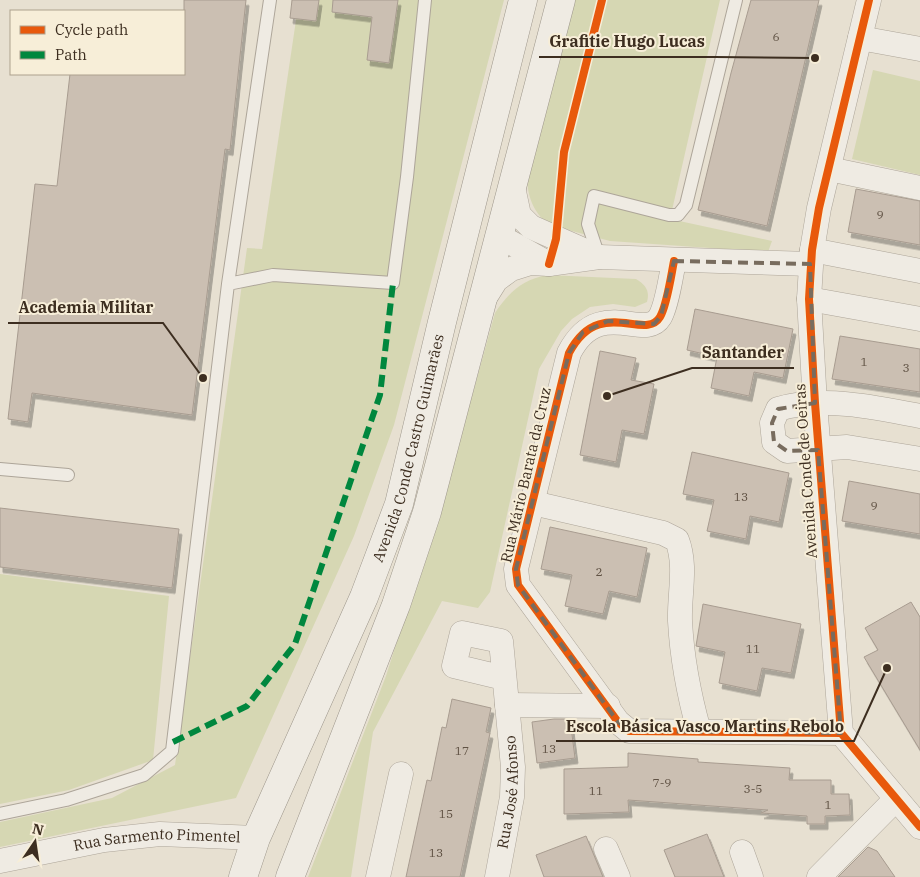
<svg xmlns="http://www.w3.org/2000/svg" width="920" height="877" viewBox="0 0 920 877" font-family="'IBM Plex Serif',serif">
<defs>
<filter id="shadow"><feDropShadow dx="3" dy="5.5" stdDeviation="0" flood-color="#0004"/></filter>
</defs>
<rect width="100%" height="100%" fill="#e7e0d1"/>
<path fill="#d6d7b3" d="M299,0H504L394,425L354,536L236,798L0,847V822L112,798L175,765L247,248L262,249Z
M572,0H720L670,219L772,241L768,252L610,241L549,225C533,212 527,196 527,175Z
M873,70L920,81V175L852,159Z
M547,275L636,279C646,285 650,291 647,302L635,307L613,304L590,307L572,319L561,331L539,369L490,592L478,608L442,601L373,732L351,877H308L386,676L454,461L495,313C509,292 522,280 547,275Z
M0,574L169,596L153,760L69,790L0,804Z"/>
<path fill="#cbbfb2" stroke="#a89c90" filter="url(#shadow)" d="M184,0H246L230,150L225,149L192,415L32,393L28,422L8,419L35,184L57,186L70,74H184Z
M292,0H319L316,21L290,18Z
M333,0H398L389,63L367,60L372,17L332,12Z
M751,0H819L767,226L698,210L731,73Z
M856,189L920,201V245L848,232Z
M695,309L793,329L783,378L754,372L749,396L711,388L717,357L687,350Z
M840,336L920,349V392L832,379Z
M600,351L636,358L631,380L654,384L644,434L622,430L616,462L580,455Z
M692,452L789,473L779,522L750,516L746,539L707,531L714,500L683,494Z
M849,481L920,494V534L842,521Z
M0,508L179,529L172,588L0,567Z
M550,527L647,548L637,597L609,591L603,614L565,606L572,575L541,569Z
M911,602L920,617V750L864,657L878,650L865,628Z
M703,604L801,624L791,673L762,668L757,691L719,683L725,652L696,646Z
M452,699L491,708L486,732L490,733L460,877H406L427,780L431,781L442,727L446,728Z
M554,719H570L575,758L537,763L532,722Z
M628,753L698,759V762L790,768L789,780H831V794H849L850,815L825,816V824H807V816L761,813L768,810L628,800L629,812L564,814V769L628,767Z
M707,834L724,877H675L664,850Z
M586,836L603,877H544L536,855Z
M868,847L877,851L895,877H838Z"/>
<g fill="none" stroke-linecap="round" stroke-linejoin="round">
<g stroke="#ada599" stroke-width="14">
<path id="service" d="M599,257L588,224L594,196L669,215H678L686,205L736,0
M228,284L273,275L393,283L407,177L425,0
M0,469L68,475
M0,814L66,800L144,775L172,751L228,284L270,0"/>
</g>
<g stroke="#ada599" stroke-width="25">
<g id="minor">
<path d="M869,0L819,208L812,250L809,299L815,403L841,733L920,827"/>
<path d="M860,38L920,49"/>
<path d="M829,169L920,188"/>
<path d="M513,187L519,215L531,227L599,257"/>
<path d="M501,237L549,264"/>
<path d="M812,250L920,271"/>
<path d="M674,261C671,276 667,305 660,317C645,342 599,295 569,353L516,569L518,585L618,722L629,731L841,733"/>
<path d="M486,296L496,280L511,269L530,263L549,264L599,257L810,264"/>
<path d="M809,299L920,319"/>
<path d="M920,416C875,407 823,396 778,409L772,423L774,442L787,451L847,447L920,459"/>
<path d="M533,503L663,533L677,540C687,566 679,594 680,621C682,659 689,695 699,731"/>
<path d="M507,705L608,706"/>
<path d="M606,849L618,877"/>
<path d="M742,852L751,877"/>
<path id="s1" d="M0,861L104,840L160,834L256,838"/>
<path d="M378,877L401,774"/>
<path id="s2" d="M497,877L512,797L513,767L501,641L462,633L454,666L504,678"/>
<path d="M819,877L895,800"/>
</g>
</g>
<g stroke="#9c958a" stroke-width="29">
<g id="secondary">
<path id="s3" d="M243,877L256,838L364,597L399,504L442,322L523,0"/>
<path d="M290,877L396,605L427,512L561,0"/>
</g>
</g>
<use href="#service" stroke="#efebe3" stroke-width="12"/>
<use href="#minor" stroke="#efebe3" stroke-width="24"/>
<use href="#secondary" stroke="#efebe3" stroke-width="28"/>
<path stroke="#00873e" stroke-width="6" stroke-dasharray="12 6" stroke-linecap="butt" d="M173,742L247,706L295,644L380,395L393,283"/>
<g stroke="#f7eed8" stroke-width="11">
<path id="cycleway" d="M869,0L819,208L812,250L809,299L815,403L841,733L920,827
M674,261C671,276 667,305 660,317C645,342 599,295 569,353L516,569L518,585L618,722L629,731L841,733
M549,264L556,239L564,152L602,0"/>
</g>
<use href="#cycleway" stroke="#e8590c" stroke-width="8"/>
</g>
<path fill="none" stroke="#786c5e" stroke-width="4" stroke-dasharray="10 6" stroke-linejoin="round" d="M674,261L810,264L815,403L778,409L772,423L774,442L787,451L818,450L841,733L629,731L618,722L518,585L516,569L569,353L583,332L608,321L654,324L661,316Z"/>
<g text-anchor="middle" stroke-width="4" stroke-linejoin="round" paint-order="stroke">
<g font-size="12" fill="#605244">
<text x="776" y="41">6</text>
<text x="880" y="219">9</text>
<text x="864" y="366">1</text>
<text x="906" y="372">3</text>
<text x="741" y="501">13</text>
<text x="874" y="510">9</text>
<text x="599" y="576">2</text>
<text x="753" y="653">11</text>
<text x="549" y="753">13</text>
<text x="462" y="755">17</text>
<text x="662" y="787">7-9</text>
<text x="753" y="793">3-5</text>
<text x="596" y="795">11</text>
<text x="828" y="809">1</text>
<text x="446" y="818">15</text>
<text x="436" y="857">13</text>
</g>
<g font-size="15" fill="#3d2e20" stroke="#f7eed8">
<text dy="5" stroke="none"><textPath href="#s3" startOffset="461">Avenida Conde Castro Guimarães</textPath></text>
<text transform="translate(806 471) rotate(-94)" y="5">Avenida Conde de Oeiras</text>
<text transform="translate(526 475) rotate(-77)" y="5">Rua Mário Barata da Cruz</text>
<text dy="5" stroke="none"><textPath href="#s2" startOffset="86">Rua José Afonso</textPath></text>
<text dy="5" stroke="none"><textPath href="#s1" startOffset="159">Rua Sarmento Pimentel</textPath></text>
</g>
</g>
<path fill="none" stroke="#3d2e20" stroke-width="2" d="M815 58L715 57H539M203 378L163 323H8M607 396L692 368H794M887 668L854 741H556"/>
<g fill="#3d2e20" stroke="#f7eed8" stroke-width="2">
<circle cx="815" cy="58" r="5"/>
<circle cx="203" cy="378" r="5"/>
<circle cx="607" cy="396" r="5"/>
<circle cx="887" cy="668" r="5"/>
</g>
<g font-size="16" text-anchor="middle" font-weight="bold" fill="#3d2e20" stroke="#f7eed8" stroke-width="4" stroke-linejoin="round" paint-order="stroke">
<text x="627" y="47">Grafitie Hugo Lucas</text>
<text x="86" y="313">Academia Militar</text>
<text x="743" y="358">Santander</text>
<text x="705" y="732">Escola Básica Vasco Martins Rebolo</text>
</g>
<rect x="10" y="10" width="175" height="65" fill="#f7eed8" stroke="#ada18e"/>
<rect x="20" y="26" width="25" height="8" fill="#e8590c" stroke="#ada18e"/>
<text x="55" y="35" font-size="15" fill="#3d2e20">Cycle path</text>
<rect x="20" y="51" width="25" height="8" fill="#00873e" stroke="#ada18e"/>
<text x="55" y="60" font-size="15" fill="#3d2e20">Path</text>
<g transform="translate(35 842) rotate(13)" stroke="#f7eed8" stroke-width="4" paint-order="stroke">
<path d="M0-4L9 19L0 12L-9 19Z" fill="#3d2e20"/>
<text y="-8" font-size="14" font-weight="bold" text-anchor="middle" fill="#3d2e20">N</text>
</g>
</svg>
